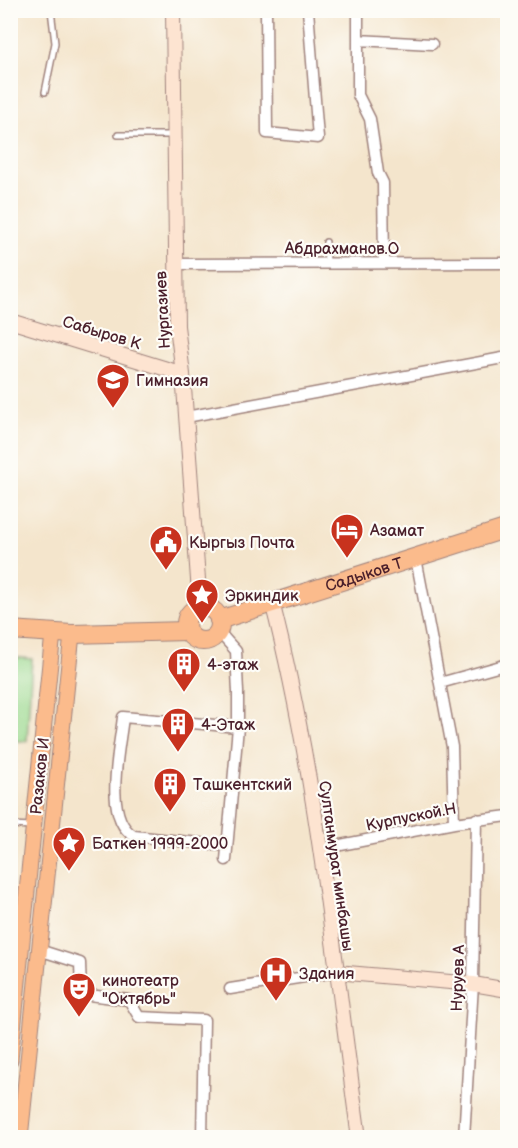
<svg xmlns="http://www.w3.org/2000/svg" width="518" height="1148" viewBox="0 0 518 1148" font-family="'Balsamiq Sans',sans-serif">
<rect width="100%" height="100%" fill="#fdfcf7"/>
<filter id="ink" filterUnits="userSpaceOnUse"><feTurbulence type="fractalNoise" baseFrequency=".0167" numOctaves="2"/><feDisplacementMap in="SourceGraphic" scale="12" xChannelSelector="R" yChannelSelector="G"/><feConvolveMatrix kernelMatrix="1 2 1 2 8 2 1 2 1" color-interpolation-filters="sRGB"/></filter>
<filter id="wash" filterUnits="userSpaceOnUse"><feTurbulence type="fractalNoise" baseFrequency=".008" numOctaves="4" result="noise"/><feDisplacementMap in="SourceGraphic" scale="24" xChannelSelector="R" yChannelSelector="G"/><feGaussianBlur stdDeviation="1.35" result="paint"/><feColorMatrix in="noise" values="0 0 0 0 0 0 0 0 0 0 0 0 0 0 0 0 0 1.4 0 .05"/><feComposite in="paint" operator="in"/></filter>
<g filter="url(#wash)">
<rect width="100%" height="100%" fill="#f4e5cc"/>
<path fill="#9ad88d" stroke="#727c5c" stroke-width="1.5" d="M11,657L32,659L27,741H11Z"/>
</g>
<g filter="url(#ink)">
<g fill="none" stroke-linecap="round" stroke-linejoin="round">
<g stroke="#9f827c" stroke-width="8">
<path id="lane" d="M45,92L55,43L51,10
M118,135H173
M326,242L327,263
M10,825L33,826"/>
</g>
<g stroke="#9f827c" stroke-width="13">
<path id="street" d="M266,10L267,133L318,138L308,10
M358,10V95L370,119L378,173L383,183L384,263
M358,40L432,44
M176,264L508,263
M186,417L508,357
M416,558L452,747L454,823
M218,631L236,651L238,692V727L226,860
M440,683L508,664
M227,846L134,836C102,818 120,747 123,717L238,727
M320,849L454,823L508,816
M39,950L80,963L81,994L129,1000L139,1017L204,1020L202,1138
M230,989L336,972
M464,1138L473,984L476,819"/>
</g>
<g stroke="#9f827c" stroke-width="16">
<path id="secondary" d="M173,10L177,326L183,374L200,607
M10,321L183,374
M272,602C317,777 334,959 359,1138
M336,972L473,984L508,990"/>
</g>
<g stroke="#9f827c" stroke-width="17">
<path id="primary" d="M10,1060L53,633
M20,1138L72,634"/>
</g>
<g stroke="#9f827c" stroke-width="20">
<g id="highway">
<circle cx="203" cy="624" r="17"/>
<path id="s1" d="M219,620L508,528"/>
<path d="M10,630L72,634L187,631"/>
</g>
</g>
<use href="#lane" stroke="#fff" stroke-width="5"/>
<use href="#street" stroke="#fff" stroke-width="10"/>
<use href="#secondary" stroke="#fde4d1" stroke-width="14"/>
<use href="#primary" stroke="#fbbb8c" stroke-width="15"/>
<use href="#highway" stroke="#fbbb8c" stroke-width="18"/>
</g>
</g>
<defs>
<g id="school-pin" transform="scale(1.725)"><path d="M0 17L-7.5 6A9.5 9.5 0 1 1 7.5 6Z" fill="#c8321e" stroke="#fdfcf7"/><path d="M0-5L7-2L0 1L-7-2ZM-4 1L0 2.5L4 1V4Q0 6-4 4Z" fill="#fff"/></g>
<g id="hotel-pin" transform="scale(1.725)"><path d="M0 17L-7.5 6A9.5 9.5 0 1 1 7.5 6Z" fill="#c8321e" stroke="#fdfcf7"/><path d="M-6-4.5h1.5V1H6V5H4.5V3h-9V5H-6ZM-4 0a1.8 1.8 0 1 1 3.6 0ZM.5 0V-2.5h3Q6-2.5 6 0Z" fill="#fff"/></g>
<g id="civic-pin" transform="scale(1.725)"><path d="M0 17L-7.5 6A9.5 9.5 0 1 1 7.5 6Z" fill="#c8321e" stroke="#fdfcf7"/><path d="M-.6-6.5H3V-4.5H.6V-3L4-1V1h2V6H-6V1h2V-1L-.6-3ZM-1.2 2.5V6h2.4V2.5Z" fill="#fff"/></g>
<g id="sight-pin" transform="scale(1.725)"><path d="M0 17L-7.5 6A9.5 9.5 0 1 1 7.5 6Z" fill="#c8321e" stroke="#fdfcf7"/><path d="M0-6L1.8-2.2L6-1.7L2.9 1.2L3.7 5.4L0 3.3L-3.7 5.4L-2.9 1.2L-6-1.7L-1.8-2.2Z" fill="#fff"/></g>
<g id="building-pin" transform="scale(1.725)"><path d="M0 17L-7.5 6A9.5 9.5 0 1 1 7.5 6Z" fill="#c8321e" stroke="#fdfcf7"/><path d="M-4-6H4V6H1V3H-1V6H-4ZM-2.5-4.3h1.7v1.8h-1.7ZM.8-4.3h1.7v1.8H.8ZM-2.5-1h1.7V.8h-1.7ZM.8-1h1.7V.8H.8Z" fill="#fff"/></g>
<g id="hospital-pin" transform="scale(1.725)"><path d="M0 17L-7.5 6A9.5 9.5 0 1 1 7.5 6Z" fill="#c8321e" stroke="#fdfcf7"/><path d="M-5-5h3v3.5h4V-5h3V5h-3V1.5h-4V5h-3Z" fill="#fff"/></g>
<g id="theatre-pin" transform="scale(1.725)"><path d="M0 17L-7.5 6A9.5 9.5 0 1 1 7.5 6Z" fill="#c8321e" stroke="#fdfcf7"/><path d="M-5-5.5Q0-4 5-5.5V0Q5 5 0 6Q-5 5-5 0ZM-3.3-2.5H-1v1.5H-3.3ZM1-2.5H3.3v1.5H1ZM-2.8 1Q0 5.5 2.8 1Z" fill="#fff"/></g>
</defs>
<g fill-rule="evenodd">
<use href="#school-pin" x="113" y="380"/>
<use href="#hotel-pin" x="347" y="530"/>
<use href="#civic-pin" x="166" y="542"/>
<use href="#sight-pin" x="202" y="595"/>
<use href="#building-pin" x="184" y="664"/>
<use href="#building-pin" x="178" y="724"/>
<use href="#building-pin" x="170" y="784"/>
<use href="#sight-pin" x="69" y="843"/>
<use href="#hospital-pin" x="276" y="973"/>
<use href="#theatre-pin" x="79" y="989"/>
</g>
<g text-anchor="middle" stroke-width="4.5" stroke-linejoin="round" paint-order="stroke">
<g font-size="16" fill="#4a1f2b" stroke="#fdfcf7">
<text x="342" y="254">Абдрахманов.О</text>
<text transform="translate(162 310) rotate(-93)" y="6">Нургазиев</text>
<text transform="translate(102 332) rotate(17)" y="6">Сабыров К</text>
<text dy="6" stroke="none"><textPath href="#s1" startOffset="152">Садыков Т</textPath></text>
<text transform="translate(39 776) rotate(-84)" y="6">Разаков И</text>
<text transform="translate(411 816) rotate(-11)" y="6">Курпуской.Н</text>
<text transform="translate(337 866) rotate(82)" y="6">Султанмурат минбашы</text>
<text transform="translate(457 978) rotate(-88)" y="6">Нуруев А</text>
</g>
<g font-size="16" fill="#4a1f2b" stroke="#fdfcf7" text-anchor="start">
<text x="136" y="386">Гимназия</text>
<text x="370" y="536">Азамат</text>
<text x="189" y="548">Кыргыз Почта</text>
<text x="225" y="601">Эркиндик</text>
<text x="207" y="670">4-этаж</text>
<text x="201" y="730">4-Этаж</text>
<text x="193" y="790">Ташкентский</text>
<text x="92" y="849">Баткен 1999-2000</text>
<text x="299" y="979">Здания</text>
<text x="102" y="986">кинотеатр<tspan x="102" dy="18">"Октябрь"</tspan></text>
</g>
</g>
<rect width="518" height="1148" fill="none" stroke="#fdfcf7" stroke-width="36"/>
</svg>
